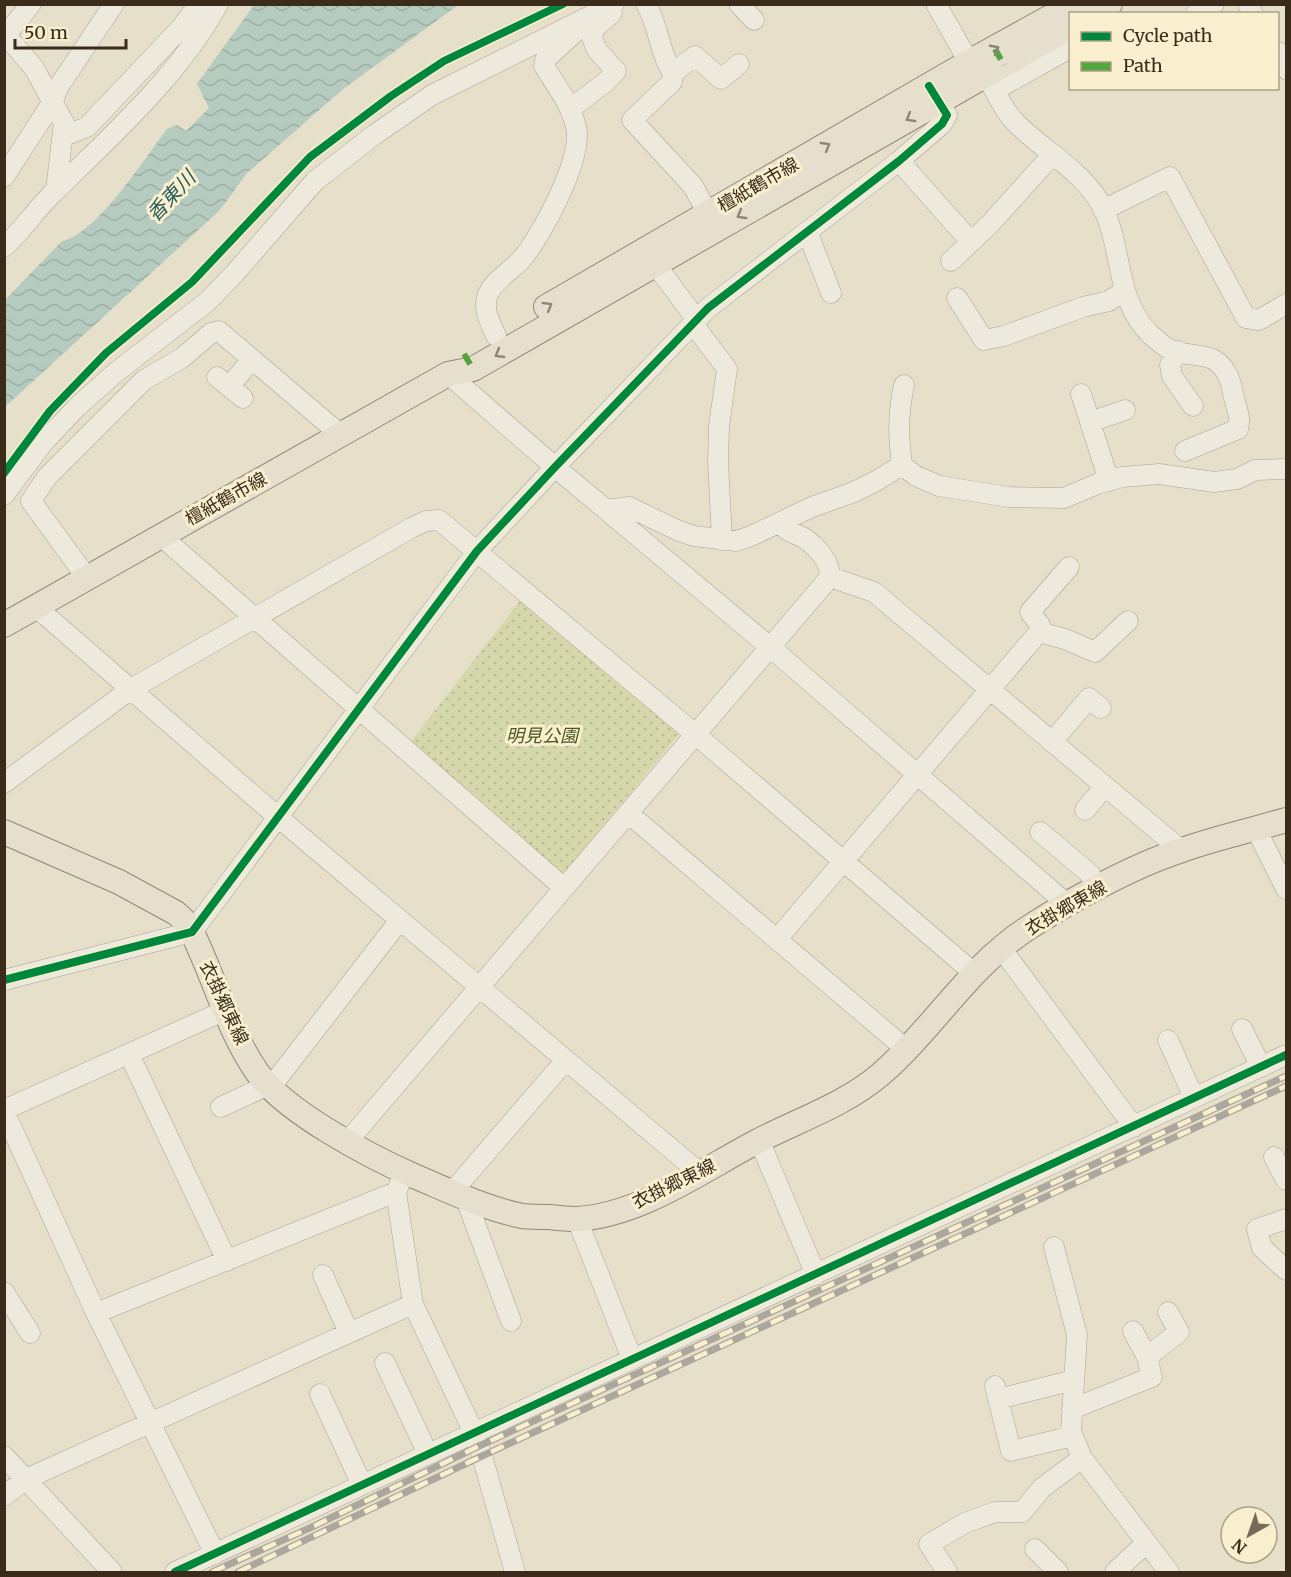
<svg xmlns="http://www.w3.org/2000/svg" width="1291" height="1577" viewBox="0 0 1291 1577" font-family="Merriweather,'Noto Sans JP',serif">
<defs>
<pattern id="green-dots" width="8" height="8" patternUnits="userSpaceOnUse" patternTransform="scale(1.5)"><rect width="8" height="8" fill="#d5d8aa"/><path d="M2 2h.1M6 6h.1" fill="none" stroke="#b8ba92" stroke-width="1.8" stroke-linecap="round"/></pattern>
<pattern id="water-waves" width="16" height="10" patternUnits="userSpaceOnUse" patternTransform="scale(1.5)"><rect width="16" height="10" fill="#b6cbc0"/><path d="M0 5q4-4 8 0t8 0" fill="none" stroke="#9daea4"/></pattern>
</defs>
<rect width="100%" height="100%" fill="#e6dfca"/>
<path fill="url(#green-dots)" d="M523,597L681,732L561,876L409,744Z"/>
<path fill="url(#water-waves)" d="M254,5H458L342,90L246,174L220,210L5,407V300L62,241C97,234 144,159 167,129L177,125L186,131L209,108L197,84Z"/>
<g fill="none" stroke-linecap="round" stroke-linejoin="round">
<g stroke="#aba394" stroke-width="21">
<path id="minor" d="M646,4C659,26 659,53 673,73L672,82L632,120L693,186L708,214
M739,4L754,20
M936,4L969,62L978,73
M1248,4L1253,14
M1196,14L1214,4
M4,33L34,68L64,123L56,190
M6,35L31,4
M1278,52L1286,69
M673,73L695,56L721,79L739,64
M986,75C995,90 1003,110 1015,122C1043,151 1084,171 1103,208C1123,249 1115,301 1151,335C1156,339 1163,346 1169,349C1189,359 1213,349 1226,372C1231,379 1232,390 1234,398C1237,409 1241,418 1238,429L1185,451
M995,90L1070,48
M570,109L607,81L616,71L597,50L592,38L594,29L612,13
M64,136L87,127L180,29L199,4
M899,161L971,242
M4,177L52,103L59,86L114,4
M1103,210L1170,177L1246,318L1259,320L1286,304
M807,231L831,293
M4,247C22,231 34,212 51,195C108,139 180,75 218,4
M951,261L990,224L1053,154
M655,264L697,320
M957,298L984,340L1004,336L1083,307L1109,301L1124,291
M693,324L727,369L719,426L718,462L722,540
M496,336C491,324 483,311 487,297C491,282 511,271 521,260C541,237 584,157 576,127C571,105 556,85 544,66L545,60L576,31
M1178,351L1170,365L1172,376L1193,406
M448,374L555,467L770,647L1067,904
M217,377L243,398
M229,387L252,359
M1081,394L1109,481
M1090,422L1125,410
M902,465C898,435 898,414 904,385
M4,495L43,443L77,407L115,373L208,301L235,273L315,181L374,135L432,95L614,4
M606,510L629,507L679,531L694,536L736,541L751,536L812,507L854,492L876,481L902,465L916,476L939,486L1009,497L1064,498L1097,484L1122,477L1159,474L1214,482L1237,479L1255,470L1286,469
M780,523C786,532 795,533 804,538C817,547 830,561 830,577
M161,536L564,888
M87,578L31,501L47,477L144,380L182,358L211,333L219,331L341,435
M36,607L279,818L701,1174
M1039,632L1065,639L1095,652L1128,621
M1052,742L1089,698L1101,708
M4,783L131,689L411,528L426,521L439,520L695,734L975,974
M1085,810L1105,786
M628,813L907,1050
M1256,829L1286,889
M1040,832L1090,874L1096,889
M777,939L1039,632L1040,625L1030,612L1069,567
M1001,948L1134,1127
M4,980L192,932L477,551L555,467L708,308L899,161L942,124L947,115L932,91
M1242,1029L1261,1067
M1168,1040L1194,1098
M129,1054L227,1261
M270,1088L400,920
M221,1107L268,1085
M4,1110L226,1010
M4,1111L96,1313L215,1554
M759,1140L816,1275
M347,1142L830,577L874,592L1181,850
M1274,1157L1286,1180
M405,1172L396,1192L413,1304L474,1433L482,1456L515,1572
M452,1192L566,1060
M466,1199L511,1321
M577,1219L632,1359
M1286,1219L1257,1229L1262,1248L1286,1270
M1054,1247L1077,1335L1071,1431L1082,1458L1169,1572
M323,1275L349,1333
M4,1292L30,1333
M96,1313L396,1192
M1147,1357L1179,1332L1168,1312
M385,1363L428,1454
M995,1386L1011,1451L1073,1436
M320,1394L362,1485
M998,1399L1074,1380
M1072,1409L1152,1377L1147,1357L1133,1331
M4,1456L112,1572
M4,1496L26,1479L413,1304
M1035,1549L1058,1572
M175,1572L1286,1055
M947,1572L929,1544L965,1523L995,1512H1022L1042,1488L1082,1458
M1115,1572L1146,1543"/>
</g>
<g stroke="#90897a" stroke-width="26">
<path id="major" d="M1094,14L1110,4
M546,307L969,62L1074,4
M4,625L448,374L473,369L1070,27
M4,832L119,882L176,913L188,924C213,972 226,1027 257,1072C285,1112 369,1156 414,1176C450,1191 484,1208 522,1216C531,1217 540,1217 549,1217C558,1218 568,1219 576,1219C639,1216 703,1170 756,1142C798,1120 845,1105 881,1074C932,1030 968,968 1025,930C1069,901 1132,866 1182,850C1216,838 1252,830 1286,820"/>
</g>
<use href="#minor" stroke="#ede9dc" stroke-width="20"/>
<use href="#major" stroke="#e6dfcd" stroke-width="24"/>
<g stroke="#aca79c" stroke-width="7">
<path id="rail" d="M212,1572L314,1526L479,1446L1286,1076
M238,1572L482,1456L1286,1086"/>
</g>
<use href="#rail" stroke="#f9efce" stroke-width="4.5" stroke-dasharray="14" stroke-linecap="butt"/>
<path stroke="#54a440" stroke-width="6" stroke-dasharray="12 6" stroke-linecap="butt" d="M995,49L1004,65
M464,354L473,369"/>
<g stroke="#f9efce" stroke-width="11">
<path id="cycleway" d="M4,473L50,411L106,353L192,282L310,157L391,96L444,61L563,4
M4,980L192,932L477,551L555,467L708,308L899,161L942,124L947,115L929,86
M175,1572L1286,1055"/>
</g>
<use href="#cycleway" stroke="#00873e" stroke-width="8"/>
</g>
<defs><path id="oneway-chevron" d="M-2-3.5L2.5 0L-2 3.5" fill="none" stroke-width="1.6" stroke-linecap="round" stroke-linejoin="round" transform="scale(1.5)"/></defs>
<g stroke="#908574">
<use href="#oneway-chevron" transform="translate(995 49) rotate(-28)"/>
<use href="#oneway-chevron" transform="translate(910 118) rotate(150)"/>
<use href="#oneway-chevron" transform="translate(826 146) rotate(-30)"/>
<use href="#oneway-chevron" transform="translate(741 215) rotate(150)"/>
<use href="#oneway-chevron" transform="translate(548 306) rotate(-30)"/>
<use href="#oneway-chevron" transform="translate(499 354) rotate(150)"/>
</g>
<g text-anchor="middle" stroke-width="6" stroke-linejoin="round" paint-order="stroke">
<g font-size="18" fill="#3a2b1b" stroke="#f9efce">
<text transform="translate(758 185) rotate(-30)" y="6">檀紙鶴市線</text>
<text transform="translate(226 499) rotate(-29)" y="6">檀紙鶴市線</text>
<text transform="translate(1066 908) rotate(-30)" y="6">衣掛郷東線</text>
<text transform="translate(224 1003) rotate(65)" y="6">衣掛郷東線</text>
<text transform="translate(674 1184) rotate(-26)" y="6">衣掛郷東線</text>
</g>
<g font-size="18" font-style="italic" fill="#48591f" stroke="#f9efce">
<text x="542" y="742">明見公園</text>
</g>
<g font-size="20" font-style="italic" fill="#285c5b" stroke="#f9efce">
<text transform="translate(171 196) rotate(-47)" y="7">香東川</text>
</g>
</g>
<rect width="1291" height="1577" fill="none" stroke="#3a2b1b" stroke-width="12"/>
<rect x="1069" y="12" width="210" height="78" fill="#f9efce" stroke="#ada186" stroke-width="1.5"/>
<rect x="1081" y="32" width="30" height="9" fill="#00873e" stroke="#ada186" stroke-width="1.5"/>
<text x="1123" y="42" font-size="18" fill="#3a2b1b">Cycle path</text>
<rect x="1081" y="62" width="30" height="9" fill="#54a440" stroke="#ada186" stroke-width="1.5"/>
<text x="1123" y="72" font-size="18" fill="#3a2b1b">Path</text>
<g transform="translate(1249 1535) rotate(220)"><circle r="28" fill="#f9efce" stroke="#ada186" stroke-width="1.5"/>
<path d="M0-4.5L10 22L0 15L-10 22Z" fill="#766a58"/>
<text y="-9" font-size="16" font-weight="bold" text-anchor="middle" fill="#3a2b1b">N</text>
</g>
<path d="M15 39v9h111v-9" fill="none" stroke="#3a2b1b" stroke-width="3"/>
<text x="24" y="39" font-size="18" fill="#3a2b1b" stroke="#f9efce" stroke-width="4.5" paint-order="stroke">50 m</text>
</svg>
